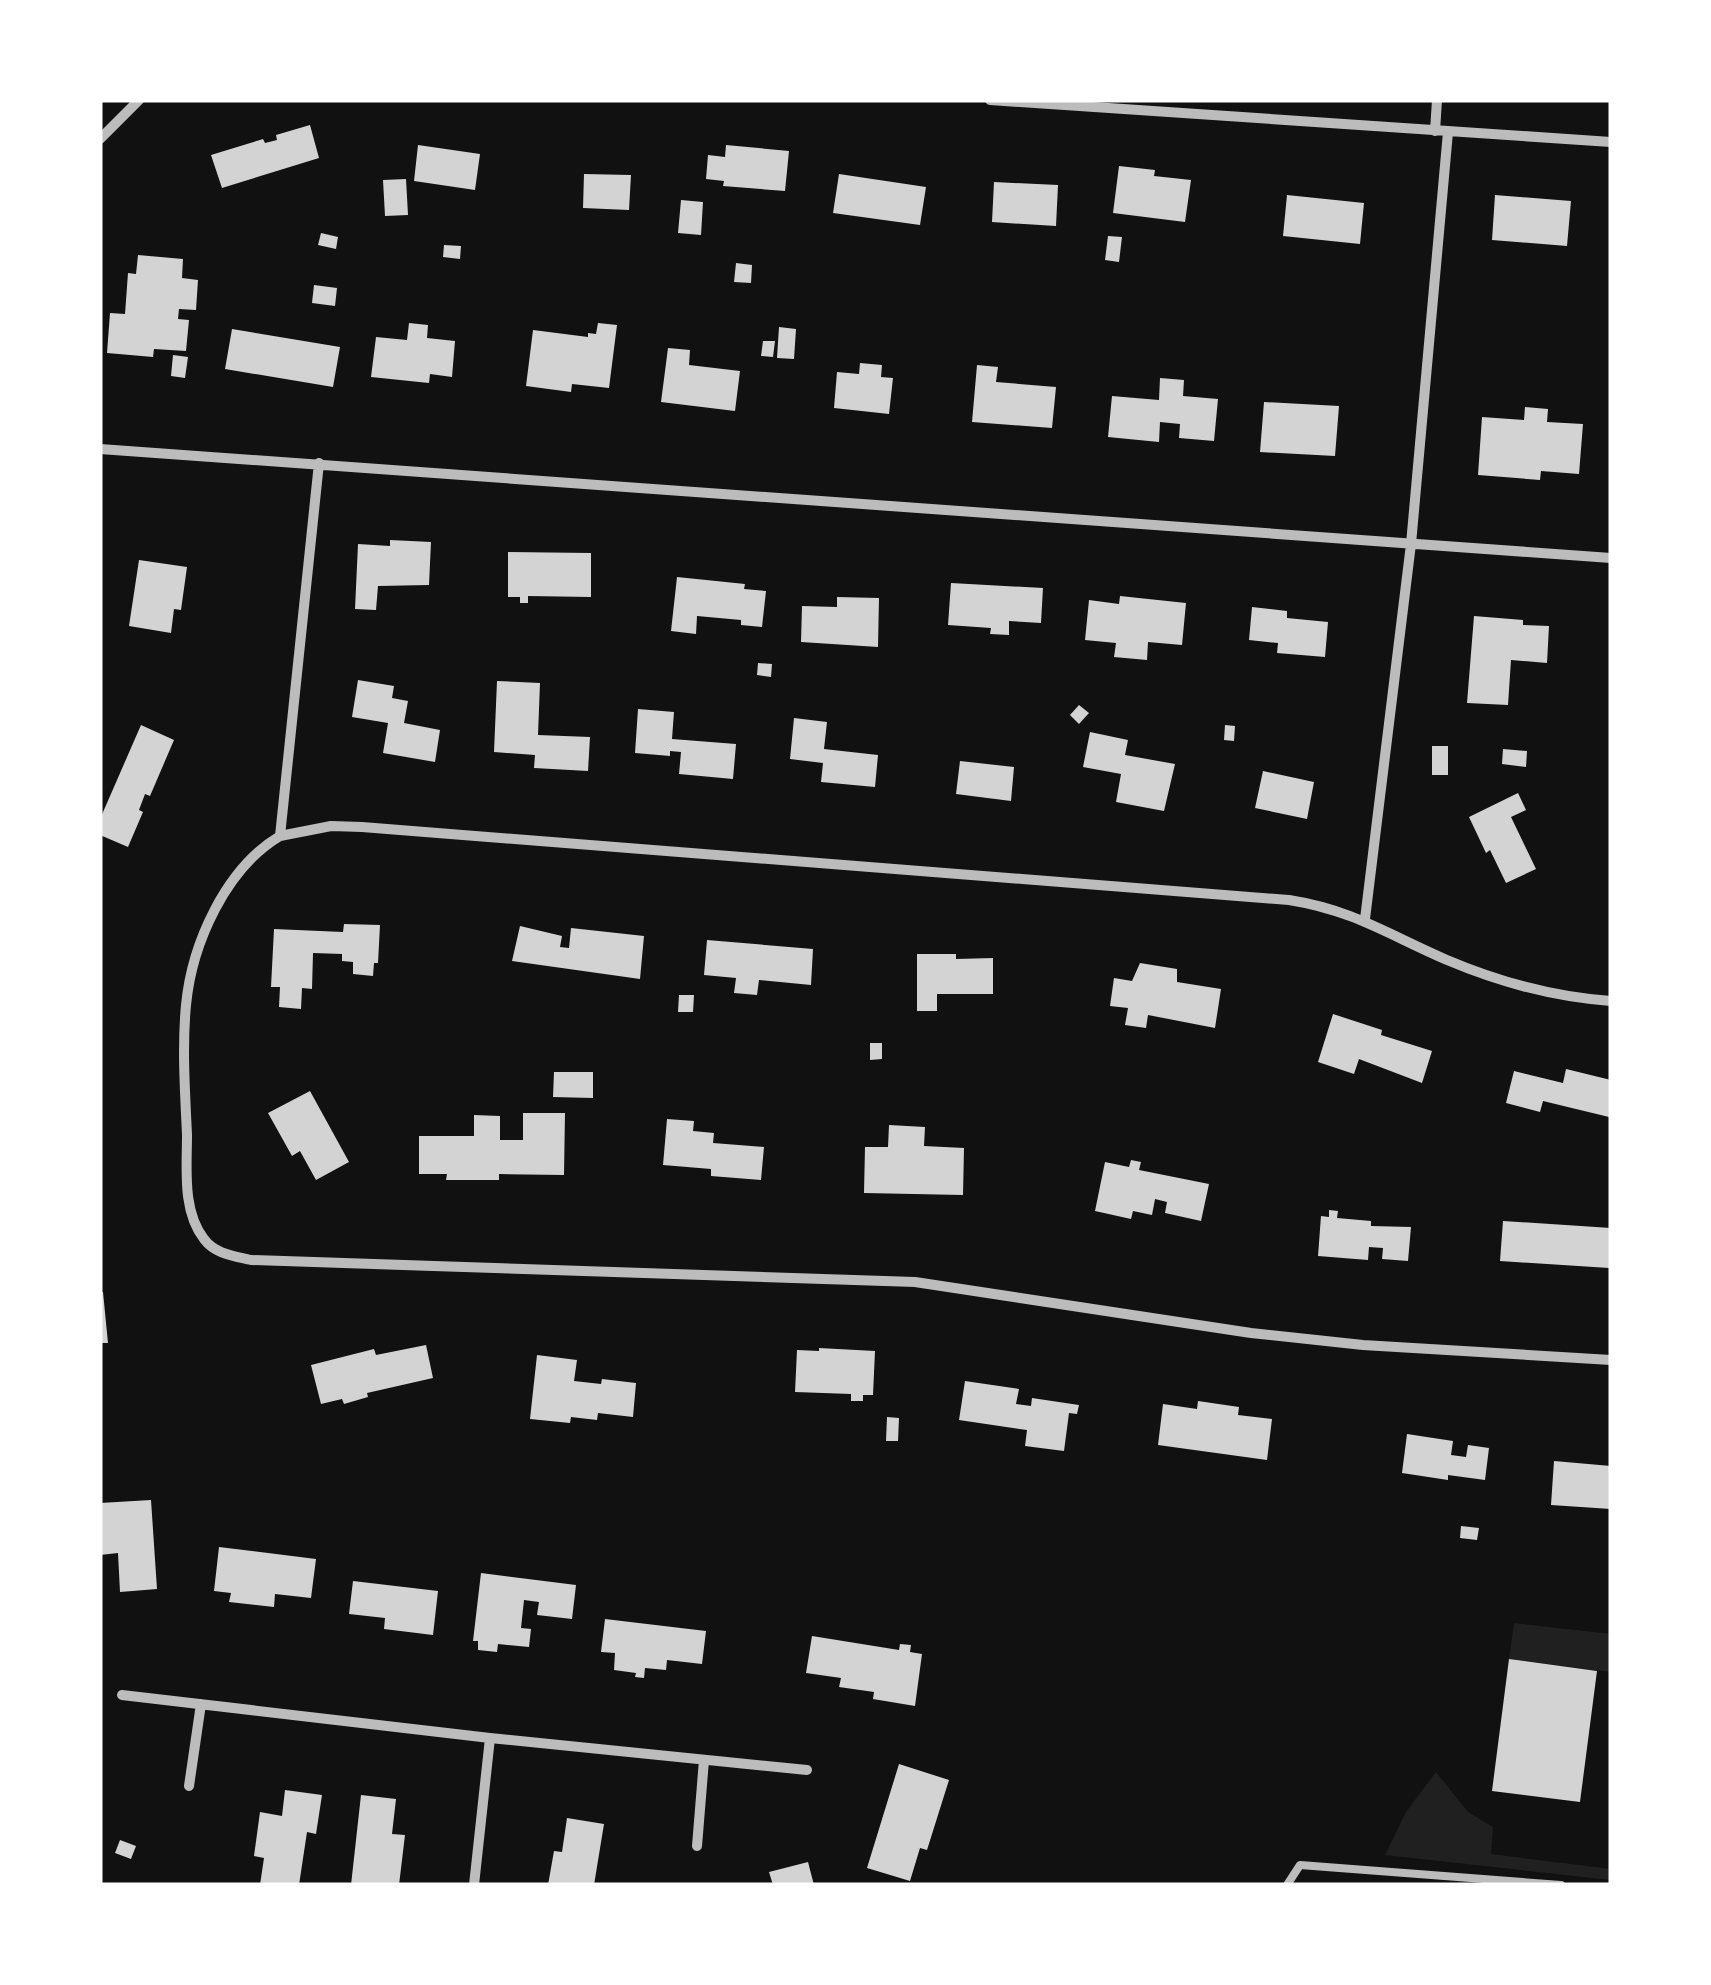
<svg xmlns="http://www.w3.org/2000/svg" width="1711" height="1985" viewBox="0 0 1711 1985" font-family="'Work Sans',sans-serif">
<rect width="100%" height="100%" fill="#111"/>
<path fill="#202020" d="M1514,1623L1611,1634V1672L1509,1659Z
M1436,1772L1468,1812L1493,1827L1491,1854L1611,1869V1880L1385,1855L1406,1812Z"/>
<path fill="#d3d3d3" d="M310,125L319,158L222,188L211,155L263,139L265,143L277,140L276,135Z
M418,145L480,154L475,190L414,181Z
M726,145L789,151L785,191L723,186L724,181L706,179L708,155L725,157Z
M1119,166L1155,170L1154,176L1191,180L1185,222L1113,213Z
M584,174L631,175L629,210L583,208Z
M839,174L926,187L920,225L833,213Z
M406,179L408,215L385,216L383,180Z
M994,182L1058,185L1056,226L992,222Z
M1287,195L1364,203L1360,244L1283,236Z
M1495,195L1571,201L1567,246L1492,240Z
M681,200L703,202L701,235L678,233Z
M321,233L338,237L336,249L318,245Z
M1108,236L1122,237L1119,262L1105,260Z
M444,245L461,246L460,259L443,257Z
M138,255L183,259L182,278L198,280L196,310L179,309L178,319L189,320L186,351L154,349L153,357L107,353L110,313L125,314L128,273L136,274Z
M736,263L752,265L751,283L734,282Z
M314,285L337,288L335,306L312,303Z
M409,323L428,325L427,338L455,341L452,377L430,374L429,383L371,377L376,337L407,340Z
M598,323L617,325L609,388L572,384L571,392L526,386L533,330L588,337V333L596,334Z
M779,327L796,329L794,359L777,358Z
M232,329L340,347L333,387L225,369Z
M763,341H775L773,357L761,356Z
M668,348L690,350L689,365L740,371L735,411L661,402Z
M173,355L188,357L185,378L171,376Z
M860,363L882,365L881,377L893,378L889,414L834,408L837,372L859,374Z
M977,365L998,367L996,382L1056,387L1052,428L972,422Z
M1160,378L1184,380L1183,396L1218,399L1214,441L1179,438L1180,424L1160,422L1159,442L1108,437L1112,396L1159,400Z
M1264,402L1339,406L1335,456L1260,452Z
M1525,407L1548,409L1547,422L1583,424L1579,474L1541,471L1540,480L1478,475L1482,417L1524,420Z
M390,540L431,542L429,585L378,586L376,610L355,609L358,544L390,546Z
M508,552L591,553V597L528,596V603H520V597H508Z
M139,560L187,567L181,610L174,609L171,633L129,626Z
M677,577L745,584L744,589L766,591L762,627L741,625V620L697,616L696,634L671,631Z
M951,583L1043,588L1041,623L1009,621V635L990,634L991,628L948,625Z
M1120,596L1186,603L1182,645L1148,642L1147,660L1114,657L1116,643L1085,640L1089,600L1119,604Z
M837,597L879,598L878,647L801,642L802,606L837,607Z
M1252,607L1287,611V618L1328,622L1325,657L1277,653L1278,643L1249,640Z
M1474,616L1523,620V625L1549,626L1547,663L1511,660L1508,705L1467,703Z
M758,663L772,664L771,677L757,675Z
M358,680L394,686L392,698L408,701L404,723L440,730L435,762L383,753L388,723L352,717Z
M497,681L540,683L538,735L590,737L588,771L534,768L535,755L494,752Z
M1079,705L1089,713L1079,724L1070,715Z
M638,709L674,712L672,739L736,744L733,779L679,774L681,752L670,751V756L635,753Z
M794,718L827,722L824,749L878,755L875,787L821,782L823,763L790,759Z
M141,725L174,740L150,796L145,794L139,810L143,812L128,847L100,835V819Z
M1225,725L1235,726L1234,741L1224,740Z
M1090,732L1128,740L1125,755L1175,764L1164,811L1116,802L1121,774L1083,767Z
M1432,746H1448V775H1432Z
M1503,749L1527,751L1526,767L1502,764Z
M960,761L1014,767L1011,801L956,794Z
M1263,771L1314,782L1307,819L1255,808Z
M1518,793L1526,810L1511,817L1536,869L1506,883L1490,850L1486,853L1469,817Z
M344,924L380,925L378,963H374L373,976L353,974V962L342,961V954L313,953L312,989L302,988L301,1009L279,1007L280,987H271L274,929L343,932Z
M520,926L562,936L560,947L569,948L571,928L644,936L640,979L512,961Z
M707,940L813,949L811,985L759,980L757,995L734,993L736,978L704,975Z
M917,954H956V959L993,958V994H937V1011H917Z
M1140,963L1177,969V982L1221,989L1215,1028L1148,1015L1146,1028L1125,1025L1128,1008L1110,1006L1114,978L1132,981Z
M679,995H694L693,1012H678Z
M1333,1014L1382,1030L1381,1035L1432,1051L1422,1083L1359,1059L1354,1074L1318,1062Z
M870,1043H882V1059L870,1060Z
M1566,1069L1611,1080L1609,1117L1543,1101L1540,1112L1506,1103L1514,1071L1563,1083Z
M554,1072H593V1098L553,1097Z
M310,1091L349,1162L316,1180L300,1151L292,1156L268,1113Z
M523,1113H565L564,1175L499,1174V1180H446L447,1174H419V1136H474V1115L500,1116V1140H523Z
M667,1119L694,1121L693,1131L714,1133L713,1143L764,1147L761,1180L711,1176V1169L663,1165Z
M889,1125L925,1127L924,1146L964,1148L963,1195L864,1193L865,1147H888Z
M1131,1160L1141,1162L1139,1170L1209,1184L1201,1221L1165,1213L1167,1202L1155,1199L1152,1215L1133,1211L1131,1219L1095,1211L1105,1162L1129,1167Z
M1329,1210L1338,1211L1337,1218L1371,1221V1226L1411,1227L1408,1261L1382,1259L1383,1248L1369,1247L1368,1260L1318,1256L1321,1216L1329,1217Z
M1503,1221L1611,1228L1609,1268L1500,1261Z
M103,1292L108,1343H100V1293Z
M426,1345L433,1378L367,1393L368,1397L344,1404L342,1399L321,1404L311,1365L374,1349L376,1355Z
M819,1348L875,1351L873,1395H863V1401H851V1394L795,1392L797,1350L819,1351Z
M537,1355L577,1360L574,1381L601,1384L602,1379L636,1383L633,1417L598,1413L597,1420L571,1417L570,1423L530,1419Z
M965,1381L1019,1389L1016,1404L1031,1406L1032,1398L1079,1405L1077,1414L1069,1413L1064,1451L1025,1446L1027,1430L959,1420Z
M1198,1401L1239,1407L1238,1415L1272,1419L1267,1460L1158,1445L1163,1404L1197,1409Z
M887,1417L899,1418L898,1441H886Z
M1407,1434L1453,1441L1451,1455L1466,1457L1468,1445L1489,1448L1485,1480L1448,1475V1480L1402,1473Z
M1554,1461L1611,1466V1509L1551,1505Z
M151,1500L157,1589L120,1592L118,1553L100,1555V1503Z
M1461,1526L1479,1528L1477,1540L1460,1538Z
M219,1547L316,1559L311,1598L275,1594L274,1607L229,1602L231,1593L214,1591Z
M481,1573L576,1585L572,1619L537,1615L539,1602L524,1600L521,1628L531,1629L529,1647L498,1644L497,1652L478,1650V1641H473Z
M353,1581L438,1591L433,1635L384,1629L385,1618L349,1614Z
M605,1619L706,1631L702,1664L667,1660L666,1670L645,1668L644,1678L635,1677L636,1673L614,1670L615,1653L601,1652Z
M812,1636L899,1650L900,1644L911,1645L910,1652L922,1654L915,1706L873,1699L874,1692L839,1687L841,1678L806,1673Z
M1509,1659L1597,1671L1580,1802L1492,1791Z
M899,1764L949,1780L927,1850L920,1848L910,1881L867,1868Z
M285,1790L322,1795L316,1834L307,1832L299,1885H260L264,1858L254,1856L260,1812L282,1816Z
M361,1795L396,1799L392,1834L405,1835L399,1885H351Z
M567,1818L604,1824L594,1885H548L554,1851L562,1852Z
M120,1840L136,1846L131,1859L115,1853Z
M808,1862L814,1885H773L769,1872Z"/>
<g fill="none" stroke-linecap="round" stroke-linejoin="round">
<path stroke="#bcbcbc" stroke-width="8" d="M1287,1885L1300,1865L1561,1885"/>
<path stroke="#bcbcbc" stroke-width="10" d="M990,100L1611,142
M1435,131L1437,100
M100,139L139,100
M100,449L1611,558
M319,463L280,836C226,868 192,943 186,1005C182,1048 185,1091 187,1135C187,1168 182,1211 204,1239C215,1254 234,1256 251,1260L915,1282L1251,1333L1363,1345L1611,1360
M280,836L331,826L362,827L1289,900C1353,910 1389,935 1447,960C1499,982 1554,997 1611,1001
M1365,919L1411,544L1448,132
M122,1695L490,1738L807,1770
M189,1786L201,1704
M697,1846L704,1760
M474,1885L490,1738"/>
</g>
<rect width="1711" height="1985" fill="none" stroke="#ffffff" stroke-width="205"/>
</svg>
